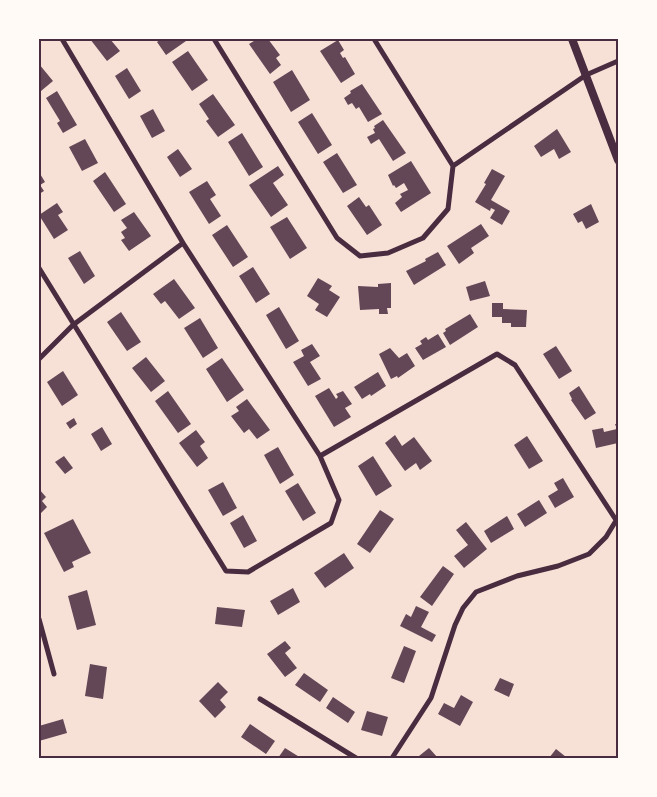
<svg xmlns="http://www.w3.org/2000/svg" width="657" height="797" viewBox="0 0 657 797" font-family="Figtree,sans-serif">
<rect width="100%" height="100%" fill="#f7e1d7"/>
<path fill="#644757" d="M90,39H110L120,51L107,61Z
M161,39H184L186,41L166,55L157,42Z
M257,39H268L280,55L276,58L281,65L270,74L249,44Z
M338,40L344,50L340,53L343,58L345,57L355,74L341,83L320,51Z
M188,51L208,80L192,91L172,62Z
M39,64L53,81L41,91L39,88Z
M127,68L141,91L129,99L115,76Z
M292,70L310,100L291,112L273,82Z
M362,84L382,114L368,122L359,107L356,109L352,103L348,105L344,98L351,93L350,91Z
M57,91L77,125L63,133L57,123L60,121L46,98Z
M213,94L235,125L218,137L206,121L209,119L199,104Z
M153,109L165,131L152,138L140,116Z
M312,113L332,145L318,154L298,122Z
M383,120L406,153L393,161L379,139L371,144L367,137L375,133L373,129L375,128L374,126Z
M557,129L571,152L559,159L554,149L541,157L534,146Z
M242,133L263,167L249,176L228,142Z
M85,139L98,163L82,171L69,147Z
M178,149L192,169L180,177L167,157Z
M337,153L357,185L343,193L323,162Z
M411,161L431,193L401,212L395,203L402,197L400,194L408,190L404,183L396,188L394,185L393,186L388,175Z
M278,166L284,175L273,183L288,205L271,217L249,185Z
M492,169L505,176L491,200L510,211L502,225L490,218L495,210L491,208L490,211L475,202L486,184L484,183Z
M39,172L45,182L40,185L44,191L39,194Z
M105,172L126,204L114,212L93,181Z
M207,181L216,195L210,199L221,216L209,224L189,192Z
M359,197L366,207L369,205L382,225L367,235L347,206Z
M57,203L63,212L58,215L68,230L54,239L39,215Z
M591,204L599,222L586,229L582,221L578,223L573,214Z
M134,212L151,236L129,251L121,240L125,238L121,232L127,228L121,220Z
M287,217L307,248L290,259L270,227Z
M481,224L489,236L471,248L474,253L459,264L447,246Z
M227,225L248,257L233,267L212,235Z
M80,251L95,276L84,284L68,258Z
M438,252L446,265L414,285L406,271L426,261L425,259Z
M253,267L270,294L256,303L239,276Z
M318,278L332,286L329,290L340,297L327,317L315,310L319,304L307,296Z
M174,279L195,308L179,319L165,301L161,304L153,294Z
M485,281L490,296L470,301L466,287Z
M391,283V308H387L388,314H379V309L360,310L358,286L378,287V284Z
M492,303H503V309L527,310L526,327H511V323H502V317H492Z
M279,307L299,341L286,349L266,315Z
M121,312L141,342L127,351L107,322Z
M470,314L478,327L450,345L443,333L446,331L445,329Z
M200,318L218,348L203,358L184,328Z
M438,334L446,347L423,360L415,348L422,344L420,341L426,337L428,340Z
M312,344L320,356L310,362L321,379L308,386L293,362L304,356L301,350Z
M556,346L572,371L559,379L543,354Z
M390,348L399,358L407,353L415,366L398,378L397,376L391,379L379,354Z
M146,357L165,381L151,392L132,368Z
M222,358L244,390L227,402L206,369Z
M63,371L78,395L62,406L47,382Z
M378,372L386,386L371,396L370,394L362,399L354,387Z
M579,386L596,413L585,420L571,400L572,399L569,393Z
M329,388L336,399L338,397L336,394L343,391L352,404L345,408L351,417L334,427L315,396Z
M168,391L191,424L178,433L155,401Z
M247,399L270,430L257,439L249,429L244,433L231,416L239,411L236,407Z
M74,418L77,424L70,429L66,423Z
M615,424H618V443L596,448L592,430L603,428L604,432L617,429Z
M102,427L112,444L101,451L91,434Z
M196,430L205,442L200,446L208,458L197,467L179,443Z
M395,435L402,446L414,437L432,461L420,470L416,463L405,471L385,443Z
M527,436L543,461L529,469L514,445Z
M278,447L294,475L280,484L264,455Z
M64,456L73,468L65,474L55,462Z
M373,456L392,486L376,496L358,466Z
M563,478L574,497L555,508L548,496L558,490L554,483Z
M223,482L237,508L223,516L208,490Z
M298,483L316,513L303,521L285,491Z
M39,489L46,497L42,501L47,507L39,515Z
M539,500L547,513L525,527L517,514Z
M380,510L394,519L370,553L357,544Z
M243,515L257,541L244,548L230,523Z
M507,516L514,529L491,543L484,531Z
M73,519L91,553L72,562L74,567L64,572L44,533Z
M466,522L487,549L464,568L454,556L468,545L456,530Z
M344,553L354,568L325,588L314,573Z
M443,566L454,574L432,606L420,597Z
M293,588L300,602L278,615L270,601Z
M87,590L96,625L77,630L68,596Z
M416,606L429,612L421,627L436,635L432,642L400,626L406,614L411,617Z
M217,607L245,610L242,627L215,624Z
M285,641L291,648L285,653L297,668L285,677L267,654Z
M404,646L416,651L404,683L391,678Z
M90,664L107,667L103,699L85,696Z
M304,673L328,690L320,702L295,685Z
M500,678L514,684L509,697L494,690Z
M218,682L228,692L220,700L226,707L215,718L199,701Z
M461,695L473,702L460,726L438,714L444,703L454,708Z
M333,697L355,712L348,723L326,708Z
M367,711L388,717L382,736L361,730Z
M63,719L67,733L39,741V726Z
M250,724L275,741L266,754L241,737Z
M285,748L301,758H278Z
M429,748L438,758H421L419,756Z
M556,749L566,757L565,758H549Z"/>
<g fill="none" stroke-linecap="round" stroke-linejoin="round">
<path stroke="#4a2c40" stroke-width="5" d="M214,39L337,238L360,256L388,253L423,238L448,209L453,166L586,75L618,61
M374,39L453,166
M39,268L226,571L248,572L331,523L339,500L320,456L183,243L62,39
M39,359L73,325L183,243
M320,456L497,354L515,365L616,520
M39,619L54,674
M260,699L356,758
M392,758L431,698L455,625L463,608L476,592L517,576L558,566L589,554L606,537L617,519"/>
<path stroke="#4a2c40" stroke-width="8" d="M572,39L618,160"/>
</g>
<rect width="657" height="797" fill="none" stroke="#fffaf5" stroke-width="80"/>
<rect x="40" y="40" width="577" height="717" fill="none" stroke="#4a2c40" stroke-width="2"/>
</svg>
